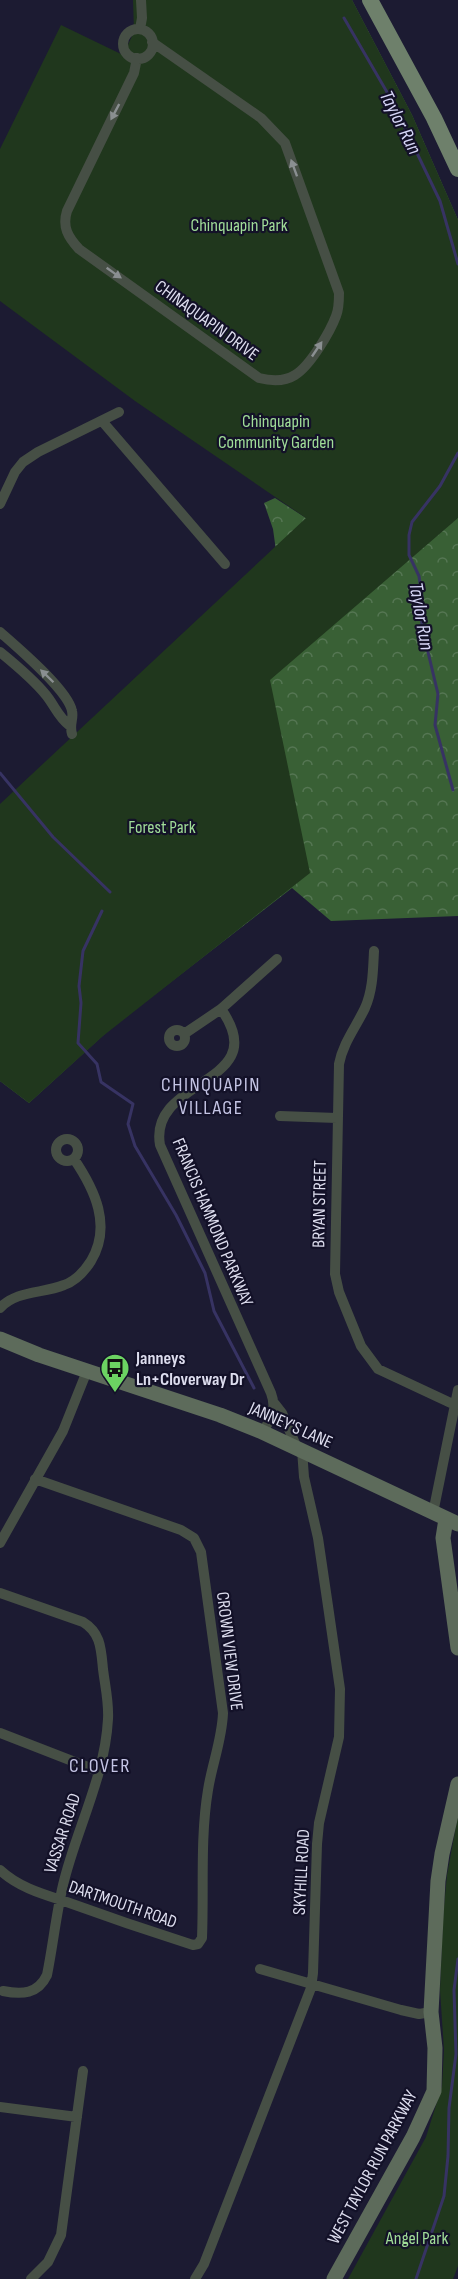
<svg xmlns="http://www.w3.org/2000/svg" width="458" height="2279" viewBox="0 0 458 2279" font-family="'Sofia Sans Condensed',sans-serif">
<defs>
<pattern id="forest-crowns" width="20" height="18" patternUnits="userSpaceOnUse" patternTransform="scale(1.5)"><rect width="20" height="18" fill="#396035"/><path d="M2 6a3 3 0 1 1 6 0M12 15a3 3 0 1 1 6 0" fill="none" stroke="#557653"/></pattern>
</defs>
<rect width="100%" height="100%" fill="#1c1b32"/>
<path fill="url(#forest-crowns)" d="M352,0L412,115L458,220V916L331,921L292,888L109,1030L29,1103L0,1081V813L277,558L273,529L264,503L275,498L306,518Z"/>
<path fill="#20371d" d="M133,0H352L412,115L458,220V518L270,680L310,873L103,1036L29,1103L0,1081V804L306,518L135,401L0,301V149L61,25L123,55L134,32Z
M458,1815V2266L453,2279H348L426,2137L442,2086L444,2050L440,1990L443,1917L447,1875Z"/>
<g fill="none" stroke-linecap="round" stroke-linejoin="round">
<path stroke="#373363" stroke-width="3" d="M344,18L391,99L440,201L458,264
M0,773L53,837L110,892
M453,790L435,725L438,694L423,631L420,610L422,597L419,576L409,555V535L412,522L440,486L458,453
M102,911L83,951L79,986L81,1003L78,1043L97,1064L101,1082L133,1104L128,1124L135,1146L176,1215L205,1273L214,1311L254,1388
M416,2279L444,2196L448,2156L449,2108L456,2054L454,1990L458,1959"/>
<path stroke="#464f45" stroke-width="10" d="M140,29L142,18L141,0
M123 44a15 15 0 1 1 30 0a15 15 0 1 1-30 0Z
M137,58L134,73L67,211C62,227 68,237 79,249L259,378C271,381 284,382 295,375C310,366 330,332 336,316C339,309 339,301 339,293L285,143L261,118L152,42
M102,421L225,564
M0,504L15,472L23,462L38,452L119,412
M0,632C17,647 68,690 72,711C74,719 69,724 72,734
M0,652C16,665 33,679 46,695C55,706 58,717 70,726
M374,951C373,970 373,990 365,1008C356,1027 343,1043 339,1064L335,1274L339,1292L361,1346L378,1369L455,1405
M221,1009C275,1085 148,1077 160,1145L271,1393C277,1409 271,1418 263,1432
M169 1038a8 8 0 1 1 16 0a8 8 0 1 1-16 0Z
M184,1034L221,1009L277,959
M280,1116L337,1118
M56 1150a11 11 0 1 1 22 0a11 11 0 1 1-22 0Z
M0,1308C17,1290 42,1294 64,1285C76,1281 84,1272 91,1261C112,1226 95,1190 74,1159
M275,1404L282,1413L297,1448
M433,1513L458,1390
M0,1543L63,1431L87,1371
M0,1593L83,1622C101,1633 101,1649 103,1669C105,1686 109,1702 108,1719C105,1777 76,1830 63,1885C56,1915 53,1945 47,1975C38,1994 22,1995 3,1991
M0,1733L98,1771
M0,1870C17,1886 39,1893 61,1900C105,1916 149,1931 193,1945L198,1944L202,1938C204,1889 200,1838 208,1790C212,1764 222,1740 223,1713L201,1552L194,1538L181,1530L35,1479
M260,1969L401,2010L419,2014L431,2012
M0,2107L77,2117
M31,2279L48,2262L61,2235L83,2071
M195,2279L204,2264L311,1988L313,1973L317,1844L319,1823L339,1737L340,1689L328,1606L318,1538L304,1477L302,1450"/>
<path stroke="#5d6b5b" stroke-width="15" d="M0,1339L39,1355L220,1415L260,1431L458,1524
M446,1519L443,1538L458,1648
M334,2279L413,2137L434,2091L435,2048L431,2012L438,1881L442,1854L458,1784"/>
<path stroke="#6e806b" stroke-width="16" d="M370,0L434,118L458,169"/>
</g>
<defs><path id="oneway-solid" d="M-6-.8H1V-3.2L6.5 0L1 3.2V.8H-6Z" transform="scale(1.5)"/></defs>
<g fill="#8a8f91">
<use href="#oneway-solid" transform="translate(115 112) rotate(118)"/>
<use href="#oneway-solid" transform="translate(294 168) rotate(-110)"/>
<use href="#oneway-solid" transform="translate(114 273) rotate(35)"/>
<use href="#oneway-solid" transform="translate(317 349) rotate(-56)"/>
<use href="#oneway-solid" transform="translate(47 676) rotate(-136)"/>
</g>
<defs>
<g id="bus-pin" transform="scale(1.5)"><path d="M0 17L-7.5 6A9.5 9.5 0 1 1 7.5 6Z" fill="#6cd362" stroke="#131128"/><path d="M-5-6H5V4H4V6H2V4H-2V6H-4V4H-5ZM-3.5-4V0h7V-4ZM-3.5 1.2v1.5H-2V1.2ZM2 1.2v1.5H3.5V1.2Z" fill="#111"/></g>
</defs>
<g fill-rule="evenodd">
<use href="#bus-pin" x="115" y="1368"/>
</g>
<g text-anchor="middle" stroke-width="4.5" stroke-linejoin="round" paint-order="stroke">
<g font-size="18" fill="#a0dd98" stroke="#131128">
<text x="239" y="231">Chinquapin Park</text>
<text x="276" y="427">Chinquapin<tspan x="276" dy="21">Community Garden</tspan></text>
<text x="162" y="833">Forest Park</text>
<text x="417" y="2244">Angel Park</text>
</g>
<g font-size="18" fill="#dde" stroke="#131128">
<text transform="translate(207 320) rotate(36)" y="6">CHINAQUAPIN DRIVE</text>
<text transform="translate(319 1204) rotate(-89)" y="6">BRYAN STREET</text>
<text transform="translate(213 1222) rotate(67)" y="6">FRANCIS HAMMOND PARKWAY</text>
<text transform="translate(291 1425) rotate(24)" y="6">JANNEY'S LANE</text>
<text transform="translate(230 1651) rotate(83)" y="6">CROWN VIEW DRIVE</text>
<text transform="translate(62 1833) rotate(-72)" y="6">VASSAR ROAD</text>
<text transform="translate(301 1872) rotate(-87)" y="6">SKYHILL ROAD</text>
<text transform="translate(123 1904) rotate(19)" y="6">DARTMOUTH ROAD</text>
<text transform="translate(372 2167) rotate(-62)" y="6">WEST TAYLOR RUN PARKWAY</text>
</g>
<g font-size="18" font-weight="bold" fill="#dde" stroke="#131128" text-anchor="start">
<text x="136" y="1364">Janneys<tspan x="136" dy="21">Ln+Cloverway Dr</tspan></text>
</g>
<g font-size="20" font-style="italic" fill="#d6d6f7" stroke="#131128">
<text transform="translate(401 122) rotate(63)" y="7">Taylor Run</text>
<text transform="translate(422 616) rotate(80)" y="7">Taylor Run</text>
</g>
<g font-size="20" letter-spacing="1.5" fill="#c4c4e4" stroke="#131128">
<text x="211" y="1091">CHINQUAPIN<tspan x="211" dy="23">VILLAGE</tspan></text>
<text x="100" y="1772">CLOVER</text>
</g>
</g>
</svg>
